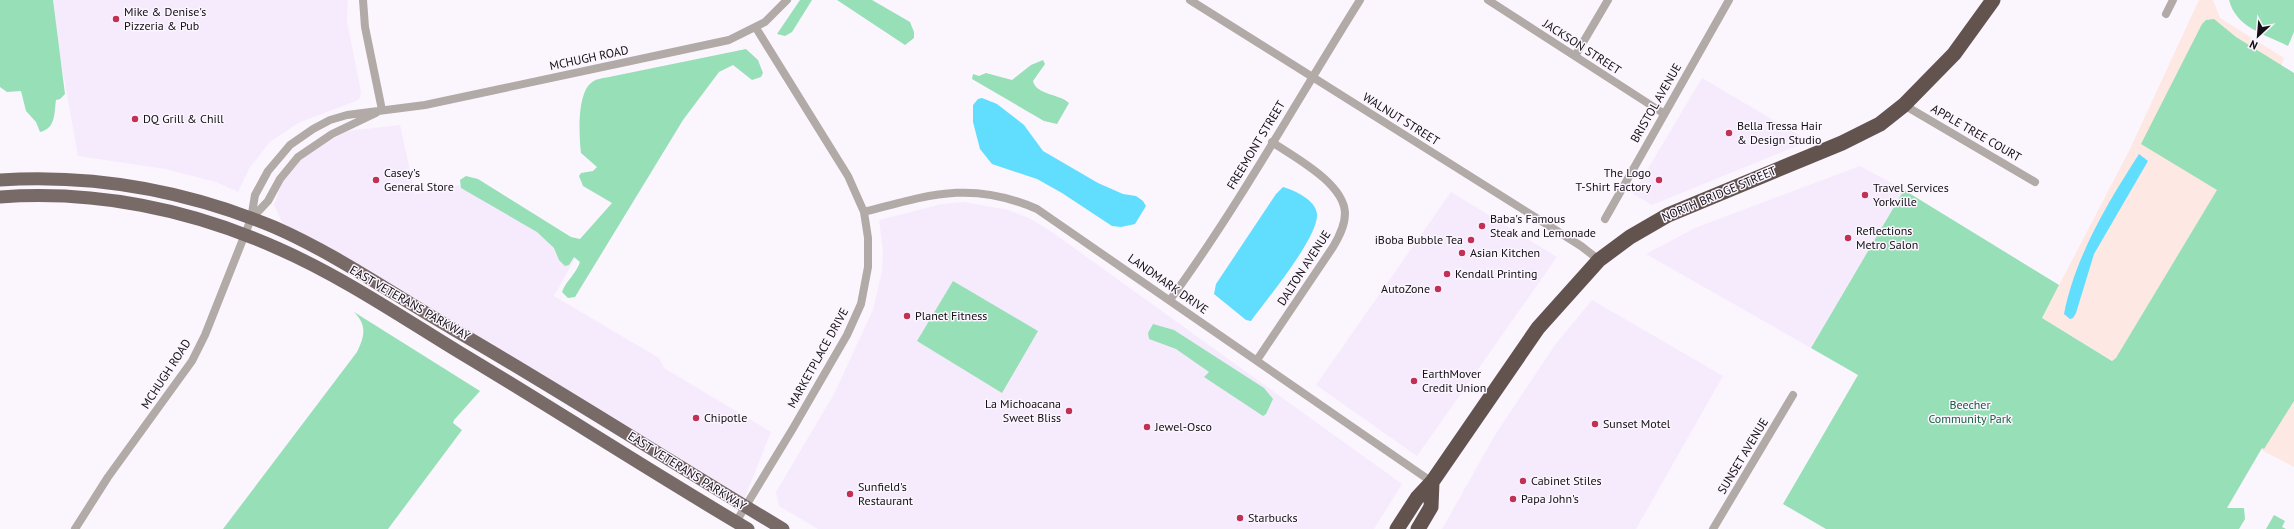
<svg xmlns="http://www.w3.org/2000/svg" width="2294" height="529" viewBox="0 0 2294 529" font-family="'PT Sans',sans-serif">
<rect width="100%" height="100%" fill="#fbf5fe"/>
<path fill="#f6ebfd" d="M50,0H348L347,21L361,92L360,98L356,101L298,123L270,142L250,167L238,192L216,182L165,169L78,156Z
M1702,78L1809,141L1652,205L1633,194Z
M400,125L415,194L466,184L579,251L554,296L659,358L664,368L771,432L743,502L284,227L274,205L282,183L299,160L320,145L348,131Z
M1860,166L1904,190L1811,348L1646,254L1695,228Z
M1451,192L1557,257L1417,456L1316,385Z
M964,202L1008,210L1029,218L1052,232L1402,484L1374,529H818L779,506L776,492L834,394L873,310L882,271L883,250L879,220L942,204Z
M1592,300L1723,376L1636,529H1442L1495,435L1555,345Z"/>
<path fill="#fde8e3" d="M2199,0H2213L2220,18L2284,58L2281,66L2294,74V467L2126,379L2113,361L2042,318L2129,151Z"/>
<path fill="#97dfb7" d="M0,0H53L65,94L60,99L56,100C54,114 56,128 40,132L36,122L26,111L21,91L7,92L0,87Z
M800,0H812L792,32L785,36L777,34Z
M837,0H872L910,22L914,32V38L905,45L902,43Z
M2229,0H2294V32L2288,46C2265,34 2236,28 2229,0Z
M2214,19L2236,37L2294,73V401L2264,449L2262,448L2227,508H2244L2245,519L2239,529H1826L1783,504L1858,375L1811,348L1904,190L2059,285L2042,318L2112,361L2116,358L2217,190L2141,144L2202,24L2206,20Z
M746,49L758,60L763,73L761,77L752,80L733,65L719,72L683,120L575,297L568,298L562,292C566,281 576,274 580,262L574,257L569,265L565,266L559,260L554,248L537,232L461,188L460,180L466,176L478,179L571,237L580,239L612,203L583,186L579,176L581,173L593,171L597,167L581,153C579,136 577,94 591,83C595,79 603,78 609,77Z
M1043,60L1045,64L1033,81C1036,95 1060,94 1069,103L1057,124L1044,121L972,79L973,74L979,76L986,73L1012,80L1031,65Z
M953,281L1038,331L1002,393L917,341Z
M354,312L480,391L454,420L453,423L462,430L388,529H223L357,352C365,336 367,325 354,312Z
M1153,324L1174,330L1264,388L1273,399L1266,414L1263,416L1204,377L1209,372L1176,349L1149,339L1148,333Z
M2274,515L2285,521L2282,527L2286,529H2266Z"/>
<path fill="#61ddfd" d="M982,98L997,104L1024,125L1043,151L1098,183L1123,194L1136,196L1143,201L1146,206L1135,224L1121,227L1112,226L1062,193L1037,179L992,164L980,149L973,122V105L978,99Z
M2139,154L2148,161L2094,254L2076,313L2073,318L2070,319L2064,314C2075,257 2108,202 2139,154Z
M1283,187C1294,190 1316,200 1317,214C1319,237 1266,300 1251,321L1246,320L1214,294L1216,284L1276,194Z"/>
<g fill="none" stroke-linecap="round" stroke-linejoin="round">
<path stroke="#b2aaa7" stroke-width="8" d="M363,0L365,27L382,110
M1190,0L1581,246L1599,260
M1488,0L1663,113
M2166,14L2173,0
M1575,56L1608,0
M1904,105L2035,182
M864,212C929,195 971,180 1037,209L1432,482
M251,219L268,201L280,179L298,157L332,134L376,113
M1605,219L1729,0
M1170,300C1240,204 1297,100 1360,0
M1257,360L1333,247C1339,237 1345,226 1345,213C1344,183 1294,157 1272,142
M736,522L792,430L847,335L861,304L868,267V238L864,212L848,176L756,28
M75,529L108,477L192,361L205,335L251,219L255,195L268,171L290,145L313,129L330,120L347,115L425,105L729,40L765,22L787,0
M1713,529L1793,395"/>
<path stroke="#786a66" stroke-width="13" d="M0,180C94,174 187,191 274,227C336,254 394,295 453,329C564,393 672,463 783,529
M0,197C95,190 190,209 277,248C341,276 400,316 459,352C556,410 651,472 748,529"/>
<path stroke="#63534f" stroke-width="15" d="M1397,529L1417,498L1432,482L1538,328L1599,260L1630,237L1668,215L1842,143L1880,124L1904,105L1954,54L1993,0
M1418,529L1431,507L1432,482"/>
</g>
<g fill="#c13155" stroke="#fbf5fe" stroke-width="1.5">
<circle cx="116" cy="19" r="4"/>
<circle cx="135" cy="119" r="4"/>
<circle cx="1729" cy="133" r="4"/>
<circle cx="376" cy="180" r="4"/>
<circle cx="1659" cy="180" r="4"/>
<circle cx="1865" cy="195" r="4"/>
<circle cx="1482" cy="226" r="4"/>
<circle cx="1848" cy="238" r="4"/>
<circle cx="1471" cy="240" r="4"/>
<circle cx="1462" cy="253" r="4"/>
<circle cx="1447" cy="274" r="4"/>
<circle cx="1438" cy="289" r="4"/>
<circle cx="907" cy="316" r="4"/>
<circle cx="1414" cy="381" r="4"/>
<circle cx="1069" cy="411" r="4"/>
<circle cx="696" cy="418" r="4"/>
<circle cx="1595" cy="424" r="4"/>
<circle cx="1147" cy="427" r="4"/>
<circle cx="1523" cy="481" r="4"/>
<circle cx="850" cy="494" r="4"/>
<circle cx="1513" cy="499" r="4"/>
<circle cx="1240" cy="518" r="4"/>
</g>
<g text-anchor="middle" stroke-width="3" stroke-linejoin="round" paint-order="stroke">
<g font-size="12" fill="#130f14" stroke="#fbf5fe" text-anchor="start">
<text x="124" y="16">Mike &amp; Denise's<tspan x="124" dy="14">Pizzeria &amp; Pub</tspan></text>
<text x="143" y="123">DQ Grill &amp; Chill</text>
<text x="1737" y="130">Bella Tressa Hair<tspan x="1737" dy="14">&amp; Design Studio</tspan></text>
<text x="384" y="177">Casey's<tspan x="384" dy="14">General Store</tspan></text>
<text x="1651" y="177" text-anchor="end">The Logo<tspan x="1651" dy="14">T-Shirt Factory</tspan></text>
<text x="1873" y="192">Travel Services<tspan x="1873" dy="14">Yorkville</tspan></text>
<text x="1490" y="223">Baba's Famous<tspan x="1490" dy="14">Steak and Lemonade</tspan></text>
<text x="1856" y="235">Reflections<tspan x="1856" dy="14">Metro Salon</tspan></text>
<text x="1463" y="244" text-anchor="end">iBoba Bubble Tea</text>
<text x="1470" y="257">Asian Kitchen</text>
<text x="1455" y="278">Kendall Printing</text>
<text x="1430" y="293" text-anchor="end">AutoZone</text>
<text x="915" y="320">Planet Fitness</text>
<text x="1422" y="378">EarthMover<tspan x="1422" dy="14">Credit Union</tspan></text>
<text x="1061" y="408" text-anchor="end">La Michoacana<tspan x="1061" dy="14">Sweet Bliss</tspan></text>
<text x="704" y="422">Chipotle</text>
<text x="1603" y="428">Sunset Motel</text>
<text x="1155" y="431">Jewel-Osco</text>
<text x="1531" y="485">Cabinet Stiles</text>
<text x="858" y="491">Sunfield's<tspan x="858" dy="14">Restaurant</tspan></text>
<text x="1521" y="503">Papa John's</text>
<text x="1248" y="522">Starbucks</text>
</g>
<g font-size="12" fill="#130f14" stroke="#fbf5fe">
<text transform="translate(1582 47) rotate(33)" y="4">JACKSON STREET</text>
<text transform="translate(589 58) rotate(-12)" y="4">MCHUGH ROAD</text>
<text transform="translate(1656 103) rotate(-60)" y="4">BRISTOL AVENUE</text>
<text transform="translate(1401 119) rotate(32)" y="4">WALNUT STREET</text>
<text transform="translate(1976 133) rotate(30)" y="4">APPLE TREE COURT</text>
<text transform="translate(1256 145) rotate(-59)" y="4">FREEMONT STREET</text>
<text transform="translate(1719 194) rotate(-23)" y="4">NORTH BRIDGE STREET</text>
<text transform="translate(1304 268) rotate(-57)" y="4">DALTON AVENUE</text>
<text transform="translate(1168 284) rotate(35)" y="4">LANDMARK DRIVE</text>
<text transform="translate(410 303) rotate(30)" y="4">EAST VETERANS PARKWAY</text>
<text transform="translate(818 358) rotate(-61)" y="4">MARKETPLACE DRIVE</text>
<text transform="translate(166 374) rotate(-57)" y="4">MCHUGH ROAD</text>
<text transform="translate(1743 456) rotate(-59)" y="4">SUNSET AVENUE</text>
<text transform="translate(687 471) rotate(32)" y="4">EAST VETERANS PARKWAY</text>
</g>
<g font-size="12" fill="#145e3e" stroke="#fbf5fe">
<text x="1970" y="409">Beecher<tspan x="1970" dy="14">Community Park</tspan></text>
</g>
</g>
<g transform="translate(2258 36) rotate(206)" stroke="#fbf5fe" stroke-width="3" paint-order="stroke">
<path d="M0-3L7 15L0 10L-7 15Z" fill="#130f14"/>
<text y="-6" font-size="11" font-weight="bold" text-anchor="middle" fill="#130f14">N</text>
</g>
</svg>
